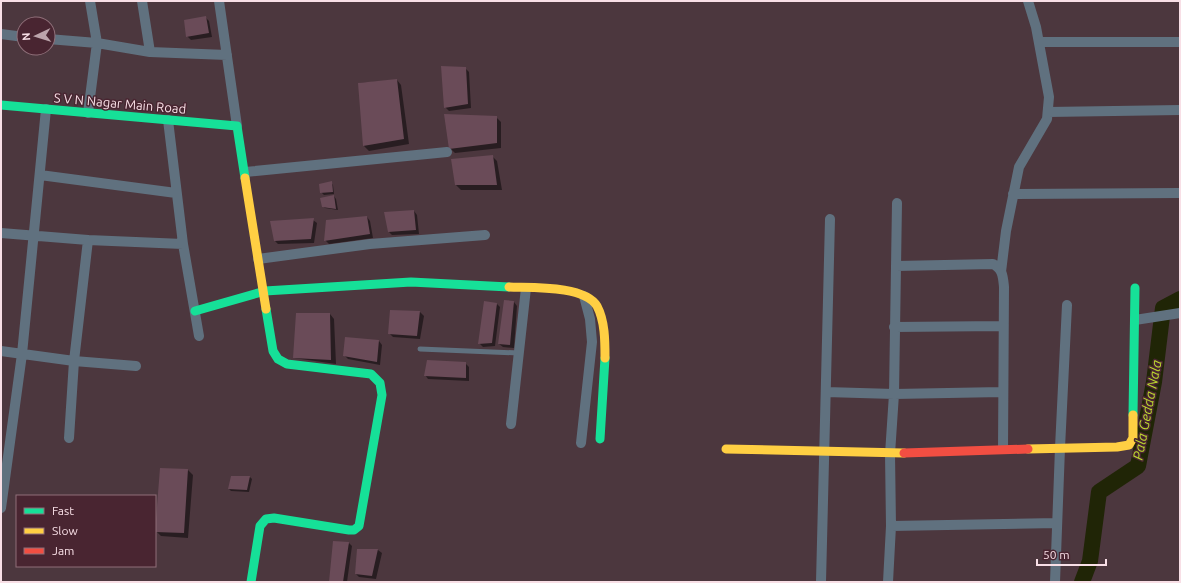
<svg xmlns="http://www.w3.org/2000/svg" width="1181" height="583" viewBox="0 0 1181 583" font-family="Ubuntu,sans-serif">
<rect width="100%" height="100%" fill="#4c373e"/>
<path fill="#0007" d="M205,17L209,21L212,37L191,40L187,36Z
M465,68L469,72L471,108L449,111L445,107Z
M397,80L401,85L409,144L369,151L364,146L359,83Z
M496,117L501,122V148L455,153L450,148Z
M492,156L497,161L502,190H461L456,185Z
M331,182L333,185L334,194L324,195L321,192Z
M334,196L336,199L338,210L325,208L322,206Z
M414,211L417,215L419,234L392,235L389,232Z
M367,217L370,221L373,238L329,244L325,240Z
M313,220L317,223L314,243L278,244L275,241Z
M514,302L517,306L514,348L503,347L499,344Z
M497,304L500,307L495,346L483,347L479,343Z
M391,311L420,312L424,316L420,339L393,337L389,333Z
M330,314L334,319L336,364L294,358Z
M379,341L382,345L380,365L348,359L344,355Z
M465,363L469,367V381L428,379L425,375Z
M188,470L193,475L188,538L161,536L156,531Z
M250,477L252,479L249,492L231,491L229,489Z
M349,543L352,546L347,582H330Z
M358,550H378L382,553L376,579L359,577L356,574Z"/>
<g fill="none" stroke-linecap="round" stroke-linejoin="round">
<path stroke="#202506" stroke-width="16" d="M1082,582L1090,561L1099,492L1138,466L1154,382L1163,308L1180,299"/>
</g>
<path fill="#6a4b58" d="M206,16L209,33L186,37L184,20Z
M441,66L466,67L468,104L444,108Z
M397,79L404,139L363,146L358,83Z
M444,114L497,116V143L449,149Z
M493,155L497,185H455L451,159Z
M332,181L333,192L320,193L319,184Z
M334,195L336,209L322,207L320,198Z
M414,210L416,230L388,232L384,212Z
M367,216L370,234L324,241L326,220Z
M314,218L311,239L274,241L270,221Z
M504,300L514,301L510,345L498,344Z
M484,301L497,303L492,343L478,344Z
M390,310L420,311L417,336L388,334Z
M296,313H330L331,360L293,358Z
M345,337L379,340L377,362L343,356Z
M427,360L466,362V378L424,376Z
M160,468L188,469L184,533L155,532Z
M231,476H250L247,490L228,489Z
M333,541L349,542L343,582H329Z
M357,549H378L372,576L355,574Z"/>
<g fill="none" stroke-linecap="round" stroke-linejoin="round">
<path stroke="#60717f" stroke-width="5" d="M420,349L519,353"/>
<path stroke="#60717f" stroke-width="10" d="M142,1L150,52
M219,1L237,126
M1,34L24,37
M48,39L97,43L90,1
M1039,42H1180
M1048,112L1180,110
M88,113L97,43L150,52L227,55
M168,120L183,244L199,336
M245,172L447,152
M40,175L176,193
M1013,194L1180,193
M1,233L88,240L183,244
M258,259L370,244L485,235
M896,266L993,264C1003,269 1003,277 1004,287L1003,449
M1001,272L1006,231L1019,167L1047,119L1049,97L1036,27L1028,1
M1135,320L1180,313
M894,327L1003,326
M1,351L74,361L136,366
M826,392L894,394L1002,392
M511,424L526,288
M69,438L74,361L88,240
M581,443L592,342L590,319L584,296
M1,508L22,354L46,109
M891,526L1057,523
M821,582L830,219
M888,582L891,526L890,454L894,394L897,203
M1055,582L1060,448L1067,305"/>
<path stroke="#16e098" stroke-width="9" d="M1,105L237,126L245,178
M195,311L265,291L411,282L509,287
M1133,415L1135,288
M600,439L605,358
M251,582L260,526L266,519L274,518L349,530H354L359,526L382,395L380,383L371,374L287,364L278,359L273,351L266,309"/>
<path stroke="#ffcf43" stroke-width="9" d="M245,178L266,309
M509,287C531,288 584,285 597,306C605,321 605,341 605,358
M726,449L904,453
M1028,449L1117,447L1129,445L1133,438V415"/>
<path stroke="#f24e42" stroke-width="9" d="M904,453L1028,449"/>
</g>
<g text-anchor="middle" stroke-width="3" stroke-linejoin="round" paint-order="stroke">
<g font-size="13" fill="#f8dfe6" stroke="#492531">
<text transform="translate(120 103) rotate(5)" y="5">S V N Nagar Main Road</text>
</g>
<g font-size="14" font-style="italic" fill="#bdda2e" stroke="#492531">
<text transform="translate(1147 410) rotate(-79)" y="5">Pala Gedda Nala</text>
</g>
</g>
<rect width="1181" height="583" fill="none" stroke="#f8dfe6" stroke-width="4"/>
<rect x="16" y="495" width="140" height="72" fill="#492531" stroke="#8f6f79"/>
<rect x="24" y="508" width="20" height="6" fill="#16e098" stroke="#8f6f79"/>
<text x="52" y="515" font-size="12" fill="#f8dfe6">Fast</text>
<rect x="24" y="528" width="20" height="6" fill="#ffcf43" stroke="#8f6f79"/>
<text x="52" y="535" font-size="12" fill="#f8dfe6">Slow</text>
<rect x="24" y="548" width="20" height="6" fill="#f24e42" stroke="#8f6f79"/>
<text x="52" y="555" font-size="12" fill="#f8dfe6">Jam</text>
<g transform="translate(36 36) rotate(266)"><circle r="19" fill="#492531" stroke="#8f6f79"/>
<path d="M0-3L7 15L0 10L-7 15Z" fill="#bca4ab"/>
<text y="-6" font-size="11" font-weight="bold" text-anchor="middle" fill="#f8dfe6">N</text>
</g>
<path d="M1037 559v6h69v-6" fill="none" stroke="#f8dfe6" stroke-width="2"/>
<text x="1043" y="559" font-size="12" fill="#f8dfe6" stroke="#492531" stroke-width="3" paint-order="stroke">50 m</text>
</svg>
